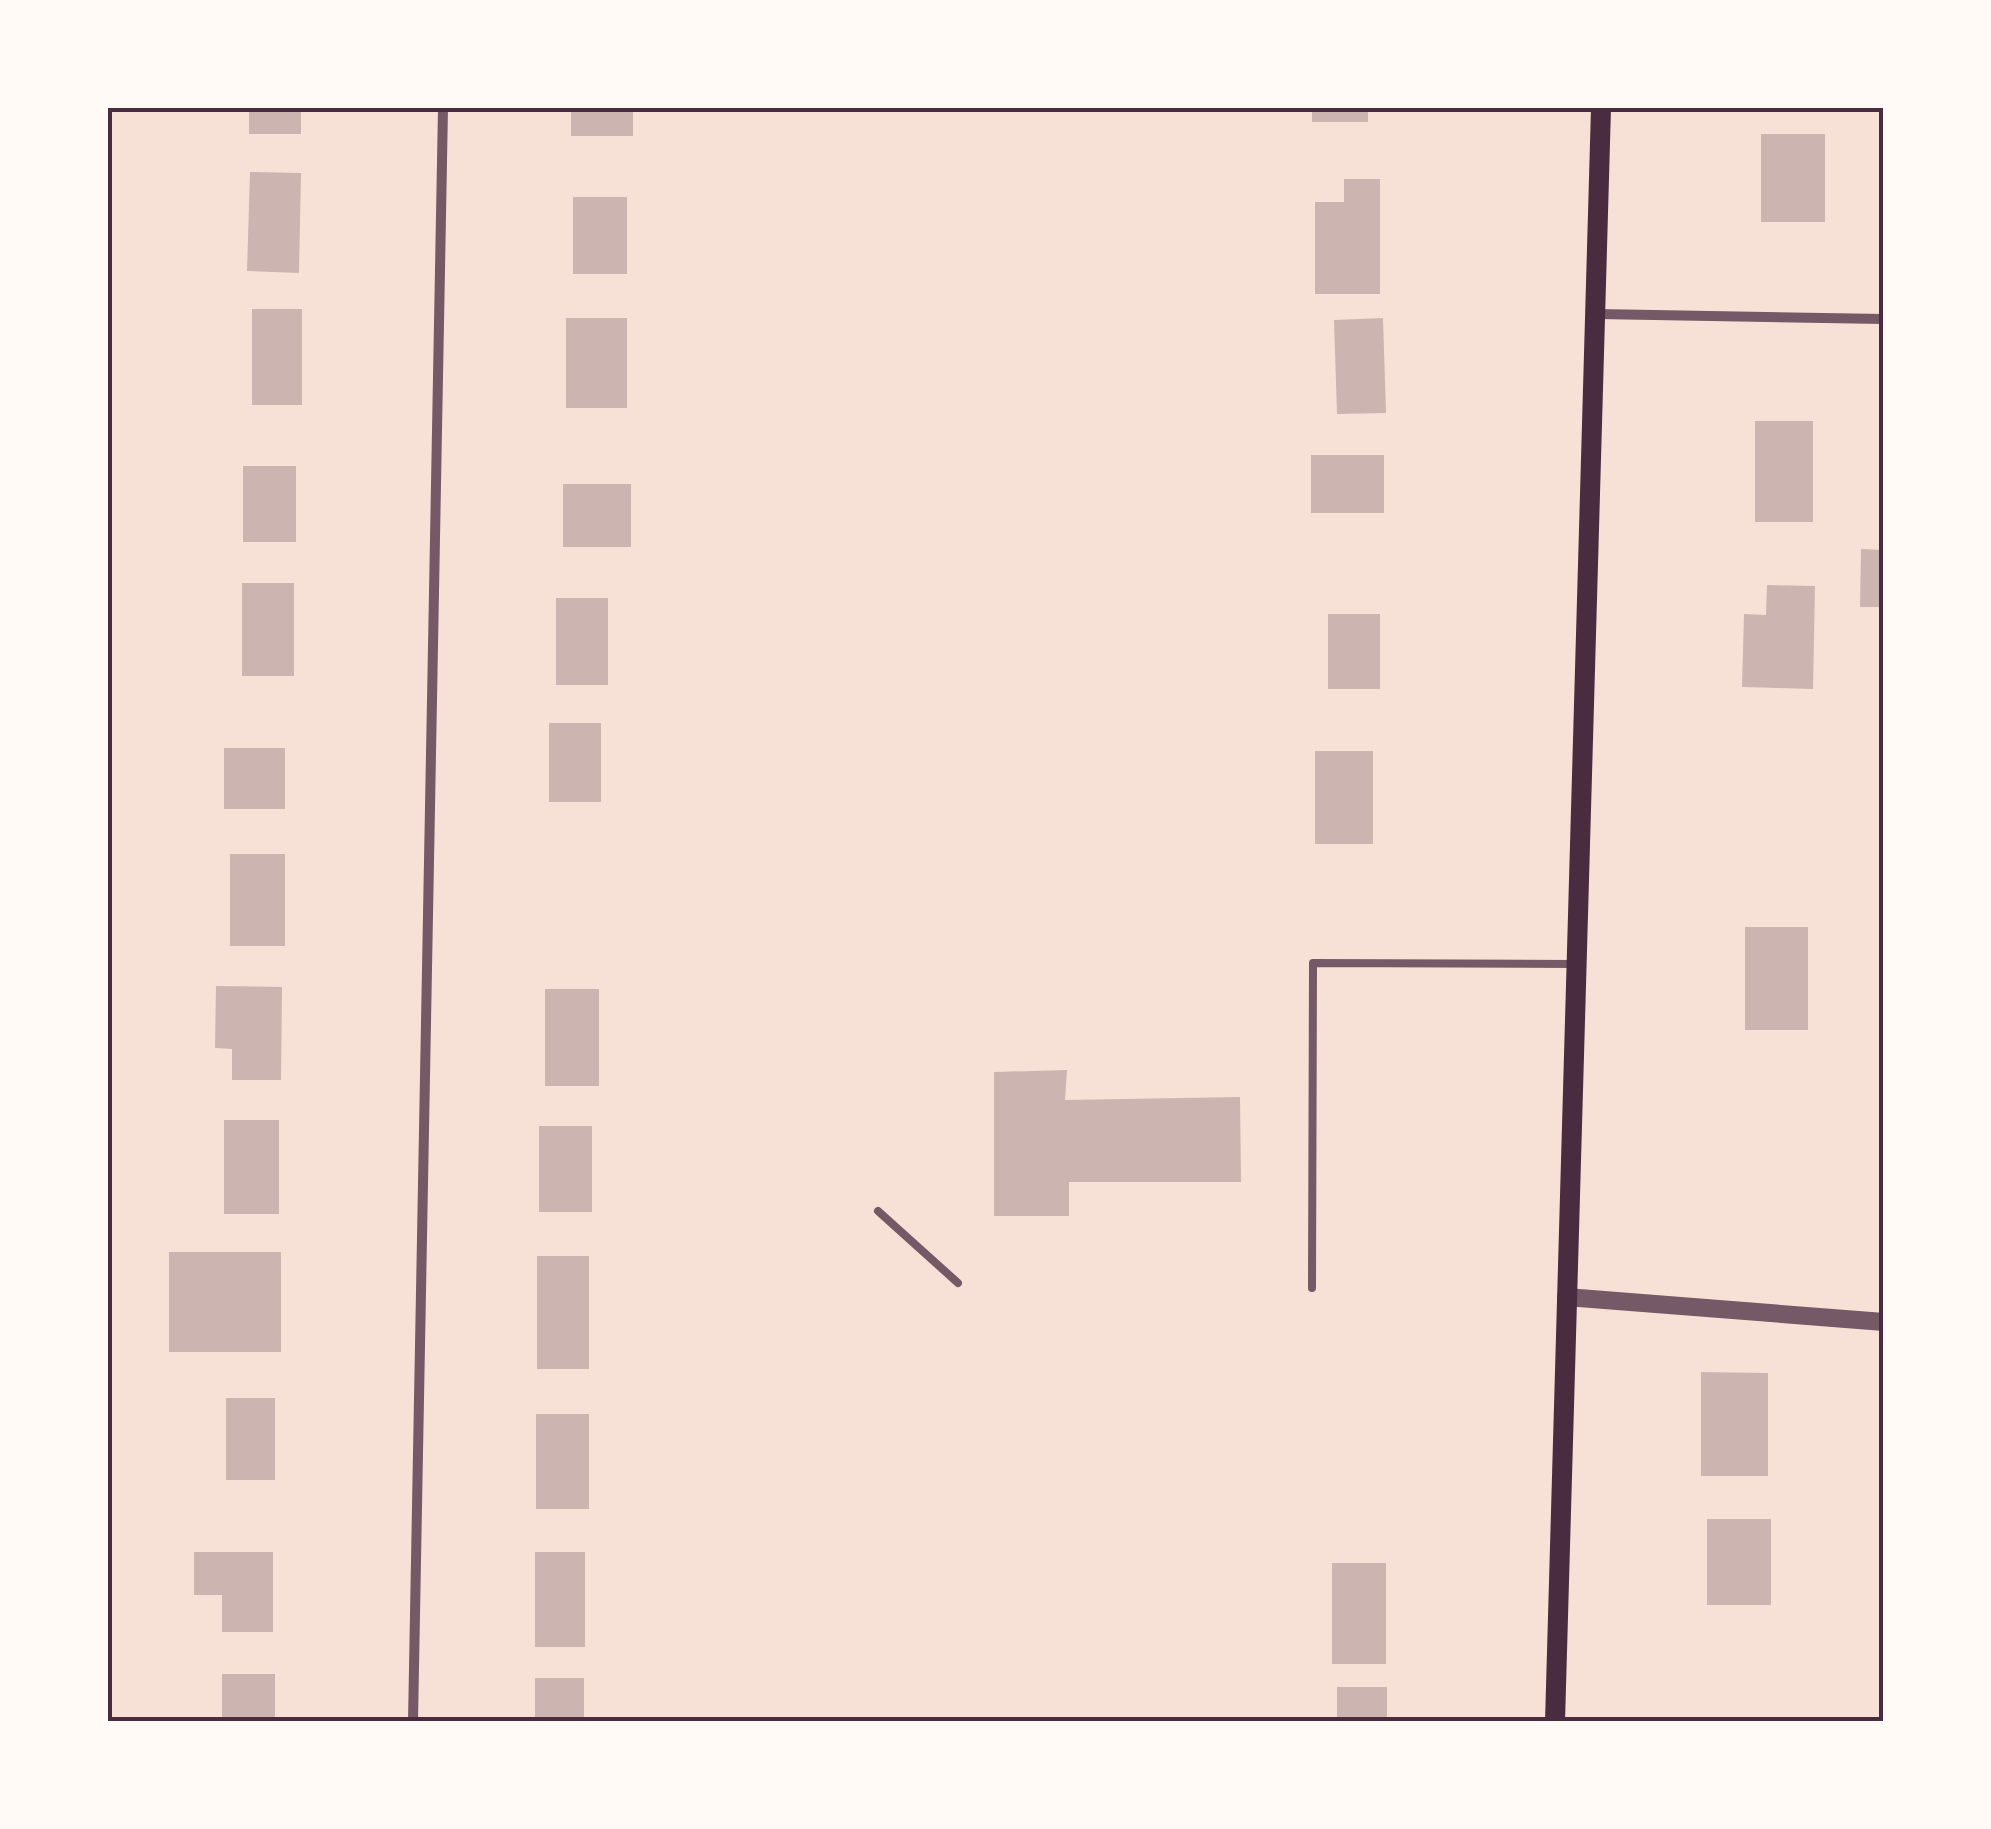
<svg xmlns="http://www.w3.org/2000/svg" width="1991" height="1829" viewBox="0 0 1991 1829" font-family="'Archivo Narrow',sans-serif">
<rect width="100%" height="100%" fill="#f7e1d7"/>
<path fill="#ccb4b1" d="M249,108H301V134H249Z
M571,108H633V136H571Z
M1312,108H1368V122H1312Z
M1761,134H1825V222H1761Z
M250,172L301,173L299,273L247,271Z
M1344,179H1380V294H1315V202H1344Z
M573,197H627V274H573Z
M252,309H302V405H252Z
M566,318H627V408H566Z
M1383,318L1386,413L1337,414L1334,320Z
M1755,421H1813V522H1755Z
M1311,455H1384V513H1311Z
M243,466H296V542H243Z
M563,484H631V547H563Z
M1861,549L1884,550V607H1860Z
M242,583H294V676H242Z
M1767,585L1815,586L1813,689L1742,687L1744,614L1766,615Z
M556,598H608V685H556Z
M1328,614H1380V689H1328Z
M549,723H601V802H549Z
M224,748H285V809H224Z
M1315,751H1373V844H1315Z
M230,854H285V946H230Z
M1745,927H1808V1030H1745Z
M216,986L282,987L281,1080H232V1049L215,1048Z
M545,989H599V1086H545Z
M1067,1070L1065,1100L1240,1097L1241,1182H1069V1216H994V1072Z
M224,1120H279V1214H224Z
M539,1126H592V1212H539Z
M169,1252H281V1352H169Z
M537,1256H589V1369H537Z
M1701,1372L1768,1373V1476H1701Z
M226,1398H275V1480H226Z
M536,1414H589V1509H536Z
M1707,1519H1771V1605H1707Z
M194,1552H273V1632H222V1595H194Z
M535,1552H585V1647H535Z
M1332,1563H1386V1664H1332Z
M222,1674H275V1722H222Z
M535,1678H584V1722H535Z
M1337,1687H1387V1722H1337Z"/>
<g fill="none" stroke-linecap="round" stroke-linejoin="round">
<path stroke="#755966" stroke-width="8" d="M878,1211L958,1283
M1312,1288L1313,963L1573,964"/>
<path stroke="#755966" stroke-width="10" d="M1597,314L1884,319
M413,1722L443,108"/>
<path stroke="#755966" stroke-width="18" d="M1566,1297L1884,1322"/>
<path stroke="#4a2c40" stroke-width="20" d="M1555,1722L1601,108"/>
</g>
<rect width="1991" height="1829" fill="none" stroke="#fffaf5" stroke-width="220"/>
<rect x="110" y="110" width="1771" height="1609" fill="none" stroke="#4a2c40" stroke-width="4"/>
</svg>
